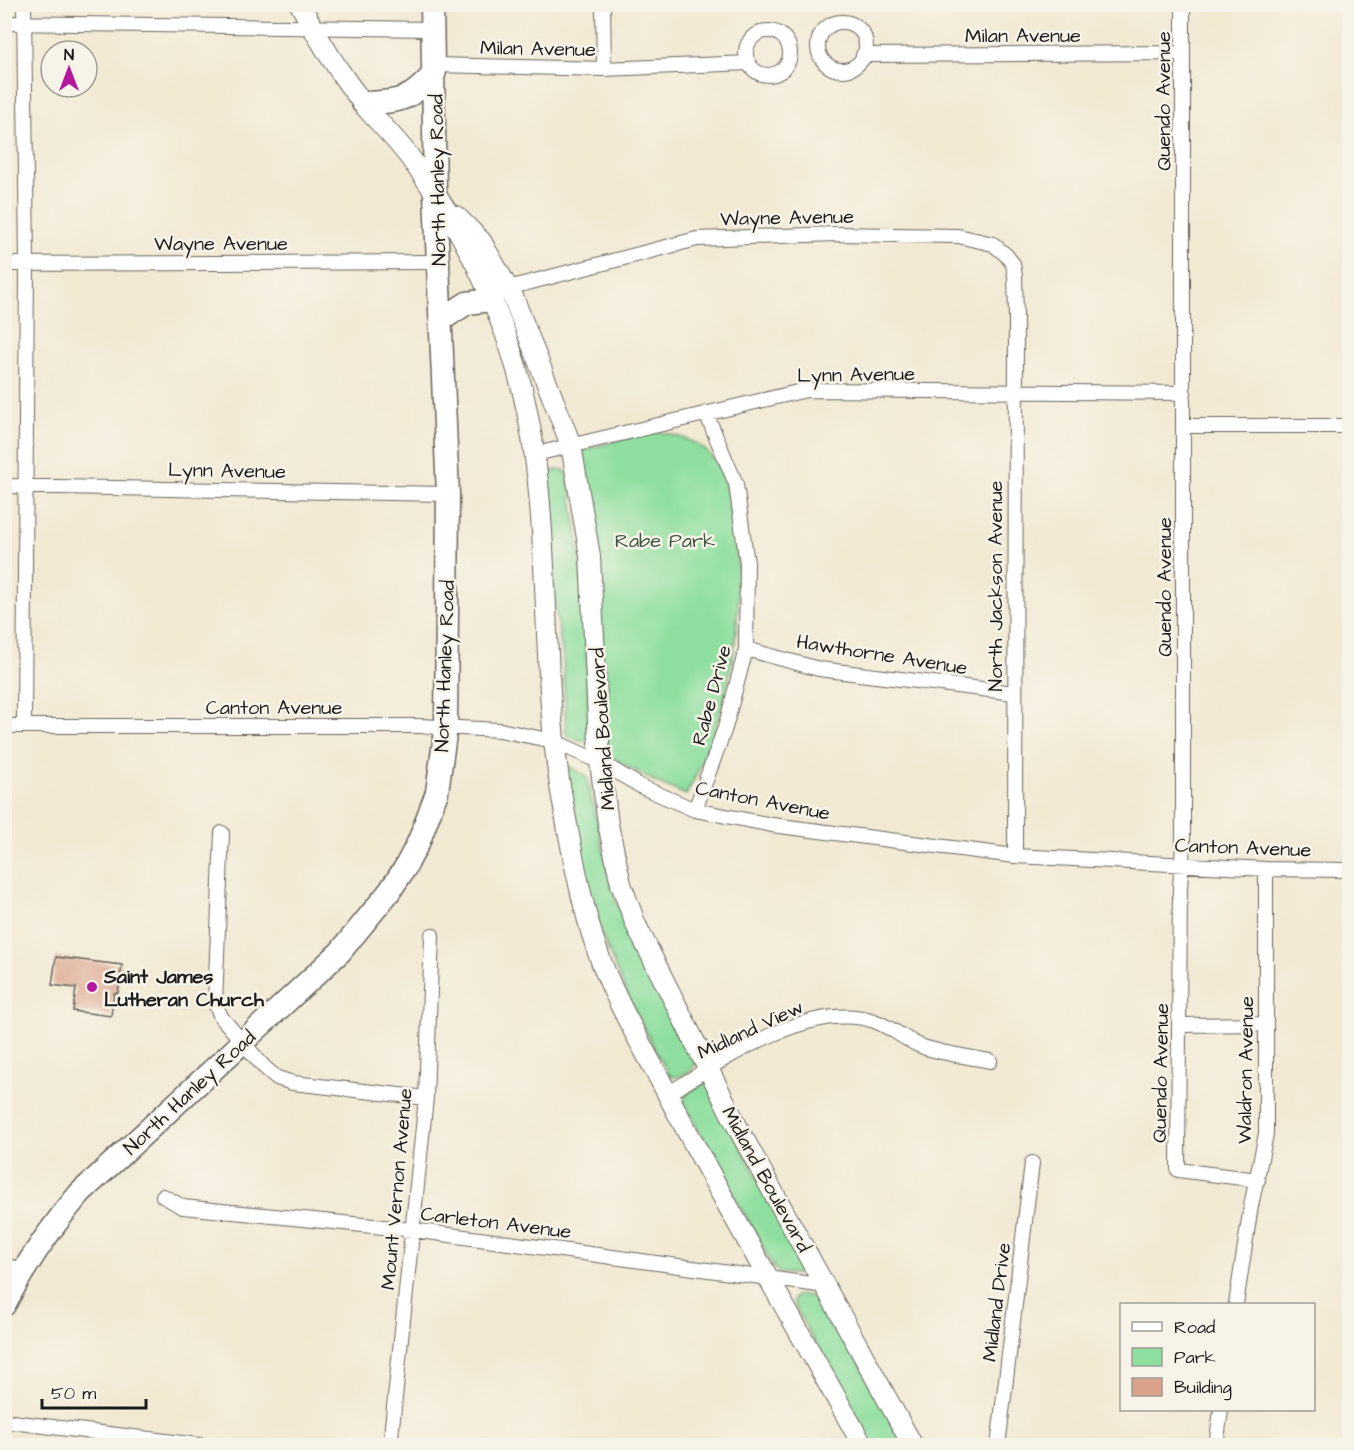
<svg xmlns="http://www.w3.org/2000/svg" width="1354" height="1450" viewBox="0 0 1354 1450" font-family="'Architects Daughter',sans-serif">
<rect width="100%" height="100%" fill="#f7f3e8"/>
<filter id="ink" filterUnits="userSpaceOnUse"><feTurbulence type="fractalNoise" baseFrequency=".0167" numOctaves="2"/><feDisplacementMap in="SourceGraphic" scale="12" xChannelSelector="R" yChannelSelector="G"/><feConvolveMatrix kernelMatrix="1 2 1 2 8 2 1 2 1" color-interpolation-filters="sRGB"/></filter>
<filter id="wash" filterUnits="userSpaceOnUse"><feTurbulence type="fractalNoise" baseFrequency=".008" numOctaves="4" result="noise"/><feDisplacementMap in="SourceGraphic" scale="24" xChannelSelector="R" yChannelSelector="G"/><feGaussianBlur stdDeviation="1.35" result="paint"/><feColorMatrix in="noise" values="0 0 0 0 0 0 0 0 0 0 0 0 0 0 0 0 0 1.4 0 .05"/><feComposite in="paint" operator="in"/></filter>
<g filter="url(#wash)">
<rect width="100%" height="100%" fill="#f2e9d3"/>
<path fill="#8edf9f" stroke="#557e5e" stroke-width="1.5" d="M658,432C678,435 700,441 714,459C725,473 727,494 730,511C750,607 732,709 686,795L654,781L605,754L579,451L645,433Z
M557,470H564L567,473C586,560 586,646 589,734L587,740L582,741L569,737L566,733L563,658L555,605L549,477L552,471Z
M571,767L587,777L610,881L617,904L696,1060C695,1071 681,1077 672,1077L668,1073C636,1016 608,959 589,896C577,855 574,810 566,769Z
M703,1084H708L808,1275L780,1273L774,1268L683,1102L689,1091Z
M800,1295L822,1297L905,1445H871L793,1303L794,1297Z"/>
<g id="blocks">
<path fill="#daa28a" d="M56,957L122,965L118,993H114L111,1016L73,1011L76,988L52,985Z"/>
</g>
</g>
<g filter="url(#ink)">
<use href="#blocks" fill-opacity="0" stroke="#67645c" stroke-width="1.5"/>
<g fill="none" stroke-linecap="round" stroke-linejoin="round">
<g stroke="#67645c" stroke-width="16">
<path id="minor" d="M24,4L27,264L24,726
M603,4L604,69
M1183,4V845L1180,887L1178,1170L1258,1180
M818 46a24 24 0 1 1 48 0a24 24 0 1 1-48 0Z
M4,23L433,29
M746 53a22 22 0 1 1 44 0a22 22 0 1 1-44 0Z
M863,55L1182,53
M434,65L604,69L749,63
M4,264L439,262
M508,288L697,239L835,234L958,236L993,244L1006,255L1013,264L1015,276L1016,316L1015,856
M1183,426H1350
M536,454L806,390L1184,393
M4,486L448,494
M746,649L819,669L1014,693
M4,726H420L500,730L553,741L600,762L642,787L695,810L772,825L1015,856L1266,869L1350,870
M695,810L725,728L746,649L747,563L736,484L706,413
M222,833L215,1003L221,1017L264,1067L277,1078L293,1083L426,1098
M1181,1025L1266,1024
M668,1094C720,1061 811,999 874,1021C889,1026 903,1038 918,1045C940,1054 967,1056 990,1061
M163,1196L183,1207L413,1230L826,1286
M4,1266L23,1269
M1236,1304L1251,1206L1266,1134V869
M4,1421L206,1446
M390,1446L426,1098L432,935
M998,1446L1032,1163
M1216,1446L1221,1410"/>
</g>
<g stroke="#67645c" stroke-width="22">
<path id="secondary" d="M300,4C318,39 340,74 364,105C379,123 397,140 411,159C450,210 483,272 505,333C561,484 534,647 563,803C572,852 581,903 597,950C615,1003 645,1049 670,1099C731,1216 799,1330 863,1446
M456,216L481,241L514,299L571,445L590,556L600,762L608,824L621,884L636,925L740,1132L913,1446"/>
</g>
<g stroke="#67645c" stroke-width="25">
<path id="primary" d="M363,103C399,102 411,101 435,72
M441,320L467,303L491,300
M4,1305C26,1264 50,1228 80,1193L340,952L389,892L405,868L419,841L437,792L446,727L448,494L435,194L432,4"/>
</g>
<use href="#minor" stroke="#fff" stroke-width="14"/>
<use href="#secondary" stroke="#fff" stroke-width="20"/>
<use href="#primary" stroke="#fff" stroke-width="22"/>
</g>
</g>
<circle fill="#b5179e" stroke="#f7f3e8" stroke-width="2" cx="92" cy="987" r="6"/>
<g text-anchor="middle" stroke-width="5" stroke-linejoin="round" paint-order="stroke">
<g font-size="20" fill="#1c1c1c" stroke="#f7f3e8">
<text x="1023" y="42">Milan Avenue</text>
<text transform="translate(538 48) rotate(1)" y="7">Milan Avenue</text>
<text transform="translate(1163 101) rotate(-90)" y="7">Quendo Avenue</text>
<text transform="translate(437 180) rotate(-91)" y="7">North Hanley Road</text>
<text transform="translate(787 217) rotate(-1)" y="7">Wayne Avenue</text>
<text x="221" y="250">Wayne Avenue</text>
<text transform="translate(856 374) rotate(-1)" y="7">Lynn Avenue</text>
<text transform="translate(227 470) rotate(1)" y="7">Lynn Avenue</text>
<text transform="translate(995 586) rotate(-90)" y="7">North Jackson Avenue</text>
<text transform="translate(1164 587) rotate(-90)" y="7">Quendo Avenue</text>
<text transform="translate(882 654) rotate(9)" y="7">Hawthorne Avenue</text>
<text transform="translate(444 666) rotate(-88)" y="7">North Hanley Road</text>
<text transform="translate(711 695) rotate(-75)" y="7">Rabe Drive</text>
<text x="274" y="714">Canton Avenue</text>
<text transform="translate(602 729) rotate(-94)" y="7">Midland Boulevard</text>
<text transform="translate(763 800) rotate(11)" y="7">Canton Avenue</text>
<text transform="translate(1243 847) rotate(2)" y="7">Canton Avenue</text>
<text transform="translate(750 1029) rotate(-25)" y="7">Midland View</text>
<text transform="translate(1245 1070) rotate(-89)" y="7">Waldron Avenue</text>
<text transform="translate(1160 1073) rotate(-89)" y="7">Quendo Avenue</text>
<text transform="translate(189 1092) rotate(-43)" y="7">North Hanley Road</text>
<text transform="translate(767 1179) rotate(61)" y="7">Midland Boulevard</text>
<text transform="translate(396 1189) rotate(-85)" y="7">Mount Vernon Avenue</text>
<text transform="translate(496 1222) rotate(7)" y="7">Carleton Avenue</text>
<text transform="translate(996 1302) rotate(-83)" y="7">Midland Drive</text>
</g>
<g font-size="20" fill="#3e5643" stroke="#f7f3e8">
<text x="665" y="547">Rabe Park</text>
</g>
<g font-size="20" font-weight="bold" fill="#1c1c1c" stroke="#f7f3e8" text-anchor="start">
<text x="104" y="983">Saint James<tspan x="104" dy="23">Lutheran Church</tspan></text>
</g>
</g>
<rect width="1354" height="1450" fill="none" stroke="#f7f3e8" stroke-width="24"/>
<rect x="1120" y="1303" width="195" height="108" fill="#f7f3e8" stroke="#9f9d96" stroke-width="1.5"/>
<rect x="1132" y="1322" width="30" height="9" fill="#ffffff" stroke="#9f9d96" stroke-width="1.5"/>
<text x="1174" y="1333" font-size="18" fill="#1c1c1c">Road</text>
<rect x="1132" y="1348" width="30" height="18" fill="#8edf9f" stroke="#9f9d96" stroke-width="1.5"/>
<text x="1174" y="1363" font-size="18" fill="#1c1c1c">Park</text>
<rect x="1132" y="1378" width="30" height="18" fill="#daa28a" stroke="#9f9d96" stroke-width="1.5"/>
<text x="1174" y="1393" font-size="18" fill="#1c1c1c">Building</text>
<g transform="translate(69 69)"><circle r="28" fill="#f7f3e8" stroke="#9f9d96" stroke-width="1.5"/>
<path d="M0-4.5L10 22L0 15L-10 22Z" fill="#b5179e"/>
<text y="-9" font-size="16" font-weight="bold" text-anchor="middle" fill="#1c1c1c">N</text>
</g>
<path d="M42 1399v9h104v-9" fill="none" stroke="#1c1c1c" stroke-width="3"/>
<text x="51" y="1399" font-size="18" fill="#1c1c1c" stroke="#f7f3e8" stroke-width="4.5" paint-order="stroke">50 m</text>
</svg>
